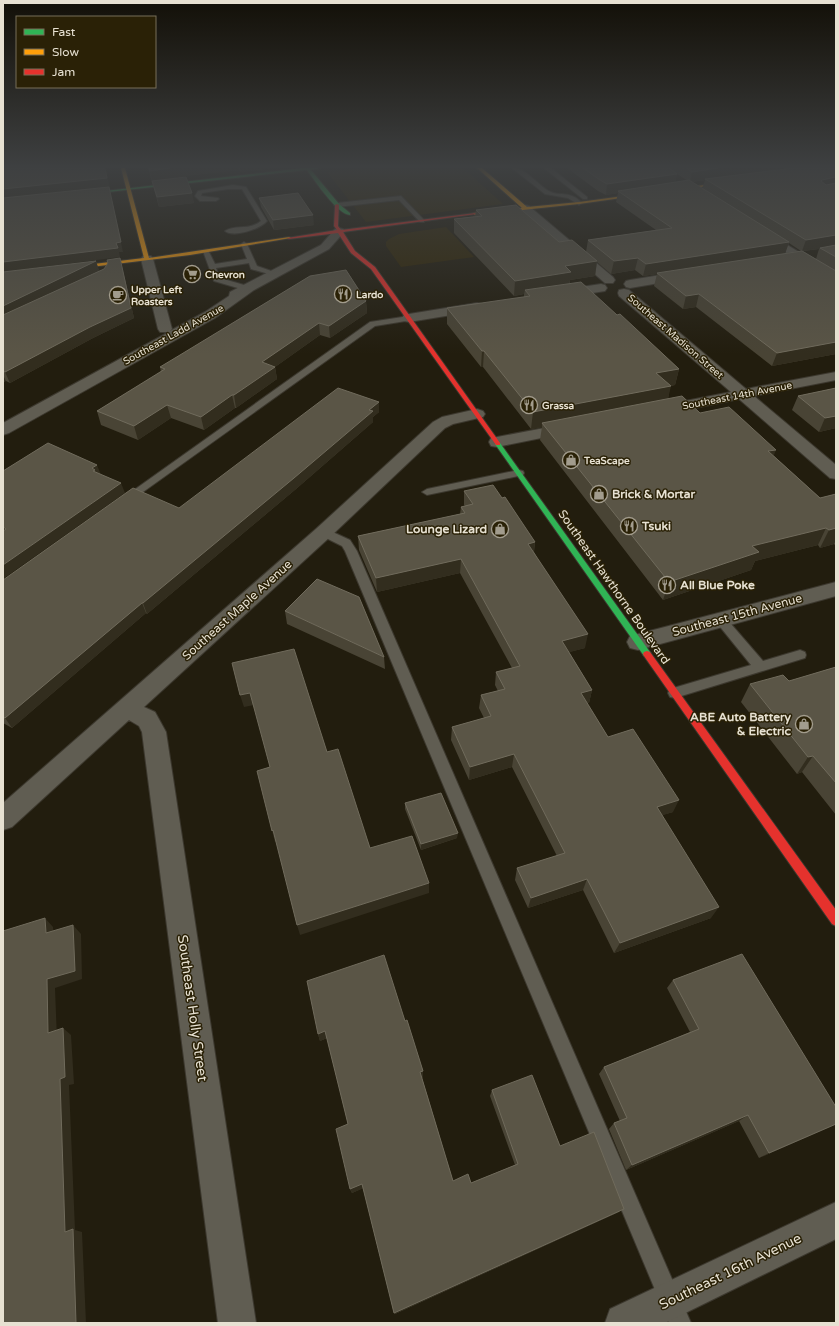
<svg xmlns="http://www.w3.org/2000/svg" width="839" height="1326" viewBox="0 0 839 1326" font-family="'Varela Round',sans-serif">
<rect width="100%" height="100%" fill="#221d0e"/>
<path fill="#322706" d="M361,168H463L503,204L366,222L327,172Z
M446,227L474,257L401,267L386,246V242L389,239L399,234Z"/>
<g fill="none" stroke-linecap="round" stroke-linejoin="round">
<g stroke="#3c382e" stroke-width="2">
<path id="lane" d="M512,168C526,168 536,183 547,190C559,198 569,189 582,203L579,205L568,198L545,194Z
M544,168H551L587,197V199H583Z
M233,185L246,187L267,221C260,229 234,238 225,231C235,224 249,231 261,221L242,189H228L202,193L201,196L218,198L219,199L216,201H200L195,196L198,191Z
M401,196L424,220V222H420L399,200L337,207L334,205L337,203Z
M244,242L247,244L257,266L280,274L276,276L251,269L249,263L216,268L220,278L251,287V291H248L214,281L203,251L208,250L215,264L247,259L241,244Z
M409,316L413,318L412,320L375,326L129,502L125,503L120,500L370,322Z
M519,470L523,471L524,473L523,475L427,495L422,492L427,489Z
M324,528L350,540L357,551L691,1323H669L345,551L342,546L320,535L318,532L320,529Z
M721,616L725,617L763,661L800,650L805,652L806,655L805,658L675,698L670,697L668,693L670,689L751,665L717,623L715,620L717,617Z"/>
</g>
<g stroke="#3c382e" stroke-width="2">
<path id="street" d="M525,205L529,206L613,277L615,280L613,283H605L521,210L520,208Z
M339,228L343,229L345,231L329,249L254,290L215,318L9,433L3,435V423L169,332H160L158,329L141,259L143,256H151L153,259L172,329L170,331L205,312L229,296L230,292L321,245L335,229Z
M762,230L836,274V283L832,282L758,235L756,233L758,231Z
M685,271L689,272L691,275L689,278L630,288L626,287L624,284L626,281L630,280Z
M601,284L605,285L607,288L605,291L561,298L556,297L555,294L556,291L561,290Z
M624,289L629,290L746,389L836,372V380L754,396L836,465V479L830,478L739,399L661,415L655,413L653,410L655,407L731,392L619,296L618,293L619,290Z
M477,303L482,304L484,307L482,310L409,322L404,321L402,318L404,315L409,314Z
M477,409L483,411L485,414L483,417L453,424L445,428L331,536L144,707L155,712L166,732L256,1323H218L142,732L139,726L129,720L12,827L3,830V803L317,528L433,422L442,417Z
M570,423L576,425L578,428L576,431L497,447L491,446L489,442L491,438L497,437Z
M836,582V596L638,650L630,648L627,642L630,636L638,634Z
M836,1202V1239L665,1323H605L610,1309Z"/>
</g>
<g stroke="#3c382e" stroke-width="2">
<path id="fast" d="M303,168H320L311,170L339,204L350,213V215C338,215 314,180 307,170L81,195L79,194Z
M498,442L500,443L650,652L651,654L650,656H644L495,444Z"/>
</g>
<g stroke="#3c382e" stroke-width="2">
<path id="slow" d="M121,168H125L149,258L289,237L291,238L190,255L66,270L65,269L68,267L144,258Z
M482,168L527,207L579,202L734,181L736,182L579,204L475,215L473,213L522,208L477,168Z"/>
</g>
<g stroke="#3c382e" stroke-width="2">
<path id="jam" d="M337,204L339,205L338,226L341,230L475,213L477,214L343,232L355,251L375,267L500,443V445H496L371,269L351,253L338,233L289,239L287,238L337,230L334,226L335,205Z
M647,651L650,652L836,910V926L832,924L644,656L643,654L644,652Z"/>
</g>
<use href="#lane" fill="#605d52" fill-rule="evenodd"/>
<use href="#street" fill="#605d52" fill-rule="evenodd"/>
<use href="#fast" fill="#30b455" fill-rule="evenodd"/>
<use href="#slow" fill="#ff9f0a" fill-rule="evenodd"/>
<use href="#jam" fill="#e5322d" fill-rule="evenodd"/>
</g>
<path fill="#494435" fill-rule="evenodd" d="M148,168H272L241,172L239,170L184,176L194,203L159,207Z
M567,168H836V354L772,366L696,307L683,309L654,286L657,274L643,276L635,270L611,274L597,262L595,276L570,280V283L617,315L679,369L675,385L670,386L668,399L700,413L774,456L820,498L836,494V546L834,544L820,548L818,545L755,561L751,570L663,600L540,440L542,427L531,429L483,367H481L447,324V308L524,297V294L514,296L454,233V219L475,216L476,210L586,252L588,240L656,230L616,202L618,193L606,195L598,191ZM677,174L688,181L675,182ZM705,180L702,189L692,182ZM789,243L801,251L785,253ZM819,249L816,259L803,251Z
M259,198L314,225L274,230L261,207Z
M120,258L134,318L93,338L10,383L6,381L3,382V272L96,261L99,271L104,269Z
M366,301L367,313L330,338L320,335L275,367L277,379L236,408H235L204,430L171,418L138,440L101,425L97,411L161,372L160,367Z
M836,388V428L819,432L792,410L798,396Z
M379,402V412L373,417V422L296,489L147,614L146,613L12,728L3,723V580L179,508Z
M464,491L502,498L535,542L534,552L585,648L569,652L592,690L589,703H587L608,737L673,812L662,815L711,918L614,953L583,890L528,908L515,880L517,868L557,856L512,767L469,780L451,740L452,727L484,718L479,708L481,695L498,691L495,685L496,672L512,668L460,573L377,592L359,550L358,536L460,514L461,507L465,506L464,505Z
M285,611L384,657L385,669L287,624Z
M836,667V815L802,772L797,774L741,702L750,684L789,681Z
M405,803L457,838L421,850L405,809Z
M673,980L836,1107V1124L759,1158L739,1121L626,1170L609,1129L614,1123L620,1121L599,1074L604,1067L690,1032L667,988Z
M405,1021L423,1071V1078H422L453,1181L471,1183L515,1165L490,1096L492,1090L560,1146L619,1212L395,1314L394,1313L363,1188L352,1193L350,1189L348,1124L327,1038L320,1041L318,1034Z"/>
<path fill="#322d1e" d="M105,168L110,187L3,198V189Z
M170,168H239V170L184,176V179L152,182L150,171Z
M240,168H272L241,172Z
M718,168H802L705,179V180L690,182L692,172Z
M677,174L675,184L618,191V193L606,195L607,184Z
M836,177V187L819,191L822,180Z
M109,187L123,252H119L120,257L3,272V262L116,243Z
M192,193L194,203L159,207L157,197Z
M313,215L314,225L274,230L273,220Z
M836,235V246L820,248L819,249L802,251L806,240Z
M789,242L785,254L657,273V274L643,276L646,264Z
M120,258L134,318L93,338L10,383L5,372Z
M638,258L635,270L611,274L614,261Z
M96,261L99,271L3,318V306Z
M597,261L595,276L570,280L569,287L525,290L524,294L514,296L515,281L565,266Z
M699,294L696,307L683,309L686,296Z
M366,301L367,313L330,338L329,326Z
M319,323L320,335L275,367L277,379L236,408L234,395L262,362Z
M836,342V354L772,366L777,353Z
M482,351H484L483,367H481Z
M679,369L675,385L652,389L656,373Z
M3,375L6,381L3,382Z
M671,386L667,403L542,423V427L531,429L533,412Z
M232,395L235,408L204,430L201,417Z
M379,402V412L373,417V422L296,489L147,614L143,603Z
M167,405L171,418L138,440L134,426Z
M836,416V428L819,432L825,418Z
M776,450L769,467L768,451Z
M97,465L101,475L97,482L92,468Z
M121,483L125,493L3,579V565Z
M826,528L818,545L755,561L751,570L663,600L669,582L752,546Z
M836,528V540L834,544L820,548L829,530Z
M535,542L533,556L528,544Z
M461,559L460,573L377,592L376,578Z
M142,603L146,613L12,728L5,718Z
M588,634L585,648L559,655L562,641Z
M592,690L589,703L578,706L581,693Z
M250,693L254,705L244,707L240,695Z
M514,754L512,767L469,780L470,767Z
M813,756L802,772L797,774L808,757Z
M679,800L673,812L651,819L657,807Z
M273,830L277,841L275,842L272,831Z
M458,833L457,838L421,850V844Z
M587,879L583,890L528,908L531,898Z
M429,883V893L300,935L297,925Z
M719,907L711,918L614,953L620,943Z
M45,918L53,927L54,942L46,933Z
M73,925L81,934L82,979L55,988L57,1040L48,1033L47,979Z
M63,1028L71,1035L74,1084L69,1085L75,1230L82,1232L86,1323H76L65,1232L60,1079Z
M325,1031L327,1038L320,1041L318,1034Z
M423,1071V1078L420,1079V1072Z
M748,1115L739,1121L626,1170L632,1165Z
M836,1124L833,1126L759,1158L769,1153Z
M362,1184L364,1188L352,1193L350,1189Z
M624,1209L619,1212L395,1314L394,1313Z"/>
<path fill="#5a5546" stroke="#706b5c" d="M3,168H105L107,178L3,189Z
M149,168H170L150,171Z
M583,168H669L677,174L607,184L600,180Z
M687,168H718L692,172Z
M794,168H836V177L822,180L821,181L826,185L836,183V235L806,240L705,179Z
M186,177L192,193L157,197L152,181Z
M689,180L789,242L646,264L638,258L614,261L588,240L672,228L618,191Z
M109,187L121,242L116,243L118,248L3,262V198Z
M298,193L313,215L273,220L259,198Z
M516,205L559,242L572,240L597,261L565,266L571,272L515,281L454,219L482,216L476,210Z
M836,245V257L820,248Z
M802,251L836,271V342L777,353L699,294L686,296L657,273Z
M120,258L131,308L90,327L5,372L3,371V315L104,269L108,263L107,260Z
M96,261L3,306V272Z
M346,270L366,301L329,326L319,323L262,362L275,367L234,395H232L201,417L167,405L134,426L97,411L165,369L160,367L180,355L310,276Z
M581,282L617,315L620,314L679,369L656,373L671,386L533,412L484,351H482L447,308L530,296L525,290Z
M338,388L379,402L369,410L373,411L294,478L143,603H142L5,718L3,717V580L133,488L179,508Z
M836,388V416L825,418L798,396Z
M682,396L700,413L729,407L776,450L768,451L820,498L836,494V528L829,530L826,528L752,546L759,552L669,582L542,423Z
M48,443L97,465L92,468L95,470L93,471L121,483L3,565V531L6,529L3,527V471Z
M493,485L502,498L505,497L535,542L528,544L588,634L562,641L592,690L581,693L608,737L633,729L679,800L657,807L719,907L620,943L587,879L531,898L517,868L565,853L514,754L470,767L452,727L491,716L481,695L505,689L496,672L520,666L461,559L376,578L358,536L465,513L461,507L473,504L464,491Z
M317,579L359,597L384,657L285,611Z
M294,649L327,752L338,749L370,848L412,836L429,883L297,925L273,830L272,831L257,771L270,767L250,693L240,695L232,663Z
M836,667V783L813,756L808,757L750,684L783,675L789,681Z
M441,793L458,833L421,844L405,803Z
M45,918L46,933L73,925L75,971L47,979L48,1033L63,1028L65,1077L60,1079L65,1232L73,1229L76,1323H3V931Z
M742,954L836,1107V1124L769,1153L748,1115L632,1165L614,1123L627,1118L604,1067L699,1029L673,980Z
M384,955L405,1021L407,1020L423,1071L420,1072L453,1181L468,1174L471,1183L518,1164L492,1090L532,1075L560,1146L594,1132L624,1209L394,1313L362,1184L350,1189L336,1129L348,1124L325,1031L318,1034L307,981Z"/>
<linearGradient id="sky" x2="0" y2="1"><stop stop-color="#131008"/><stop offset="0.47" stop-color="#3e4041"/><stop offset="1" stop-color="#3e4041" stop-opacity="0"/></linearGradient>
<rect width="839" height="354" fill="url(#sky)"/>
<defs>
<g id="supermarket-ring" transform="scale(0.9)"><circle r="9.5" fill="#2a2106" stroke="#a29c8d" stroke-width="1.5"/><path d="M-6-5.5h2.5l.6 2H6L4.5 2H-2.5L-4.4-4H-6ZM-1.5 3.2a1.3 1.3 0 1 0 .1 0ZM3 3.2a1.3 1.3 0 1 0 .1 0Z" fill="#a29c8d"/></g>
<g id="restaurant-ring" transform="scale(0.9)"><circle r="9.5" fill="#2a2106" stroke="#a29c8d" stroke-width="1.5"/><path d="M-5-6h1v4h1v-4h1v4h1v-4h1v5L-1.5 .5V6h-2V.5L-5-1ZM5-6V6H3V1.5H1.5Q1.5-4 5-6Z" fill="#a29c8d"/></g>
<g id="cafe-ring" transform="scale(0.9)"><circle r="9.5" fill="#2a2106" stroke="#a29c8d" stroke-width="1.5"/><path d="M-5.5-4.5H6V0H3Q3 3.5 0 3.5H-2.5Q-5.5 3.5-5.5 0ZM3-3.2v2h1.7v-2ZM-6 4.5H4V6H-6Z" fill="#a29c8d"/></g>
<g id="shop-ring" transform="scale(0.9)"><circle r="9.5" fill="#2a2106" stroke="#a29c8d" stroke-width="1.5"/><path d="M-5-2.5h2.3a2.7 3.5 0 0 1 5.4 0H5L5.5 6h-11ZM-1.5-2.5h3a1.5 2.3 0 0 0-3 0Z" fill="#a29c8d"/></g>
</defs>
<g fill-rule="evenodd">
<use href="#supermarket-ring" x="192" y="274"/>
<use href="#restaurant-ring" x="343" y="294"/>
<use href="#cafe-ring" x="118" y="295"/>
<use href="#restaurant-ring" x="529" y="405"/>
<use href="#shop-ring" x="571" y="460"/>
<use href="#shop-ring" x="599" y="494"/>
<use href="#restaurant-ring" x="629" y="526"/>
<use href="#shop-ring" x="500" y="529"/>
<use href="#restaurant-ring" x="667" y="585"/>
<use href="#shop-ring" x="804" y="724"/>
</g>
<g text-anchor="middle" stroke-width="3" stroke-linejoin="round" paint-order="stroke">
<g font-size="10" font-weight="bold" fill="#e7e1d2" stroke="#2a2106" text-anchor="start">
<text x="205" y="278">Chevron</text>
<text x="131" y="293">Upper Left<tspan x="131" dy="12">Roasters</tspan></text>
<text x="356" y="298">Lardo</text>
<text x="542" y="409">Grassa</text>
<text x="584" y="464">TeaScape</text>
</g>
<g font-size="10" fill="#e7e1d2" stroke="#2a2106">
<text transform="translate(173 334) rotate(-29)" y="4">Southeast Ladd Avenue</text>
<text transform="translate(676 336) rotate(41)" y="4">Southeast Madison Street</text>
<text transform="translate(737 395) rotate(-11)" y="4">Southeast 14th Avenue</text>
</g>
<g font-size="12" font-weight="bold" fill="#e7e1d2" stroke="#2a2106" text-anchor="start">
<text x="612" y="498">Brick &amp; Mortar</text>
<text x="642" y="530">Tsuki</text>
<text x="487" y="533" text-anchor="end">Lounge Lizard</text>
<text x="680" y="589">All Blue Poke</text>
<text x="791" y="721" text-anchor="end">ABE Auto Battery<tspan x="791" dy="14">&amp; Electric</tspan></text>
</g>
<g font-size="12" fill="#e7e1d2" stroke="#2a2106">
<text transform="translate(614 587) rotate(55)" y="4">Southeast Hawthorne Boulevard</text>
<text transform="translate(237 610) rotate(-42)" y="4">Southeast Maple Avenue</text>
<text transform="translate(737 615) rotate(-15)" y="4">Southeast 15th Avenue</text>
</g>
<g font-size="14" fill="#e7e1d2" stroke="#2a2106">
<text transform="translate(193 1008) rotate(82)" y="5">Southeast Holly Street</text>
<text transform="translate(730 1271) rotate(-26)" y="5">Southeast 16th Avenue</text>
</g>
</g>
<rect width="839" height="1326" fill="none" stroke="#e7e1d2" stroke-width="8"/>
<rect x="16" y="16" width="140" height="72" fill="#2a2106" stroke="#766e58"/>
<rect x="24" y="29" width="20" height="6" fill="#30b455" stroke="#766e58"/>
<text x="52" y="36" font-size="12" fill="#e7e1d2">Fast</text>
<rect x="24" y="49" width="20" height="6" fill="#ff9f0a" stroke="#766e58"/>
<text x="52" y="56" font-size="12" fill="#e7e1d2">Slow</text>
<rect x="24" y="69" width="20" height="6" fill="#e5322d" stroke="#766e58"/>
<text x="52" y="76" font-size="12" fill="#e7e1d2">Jam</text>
</svg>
